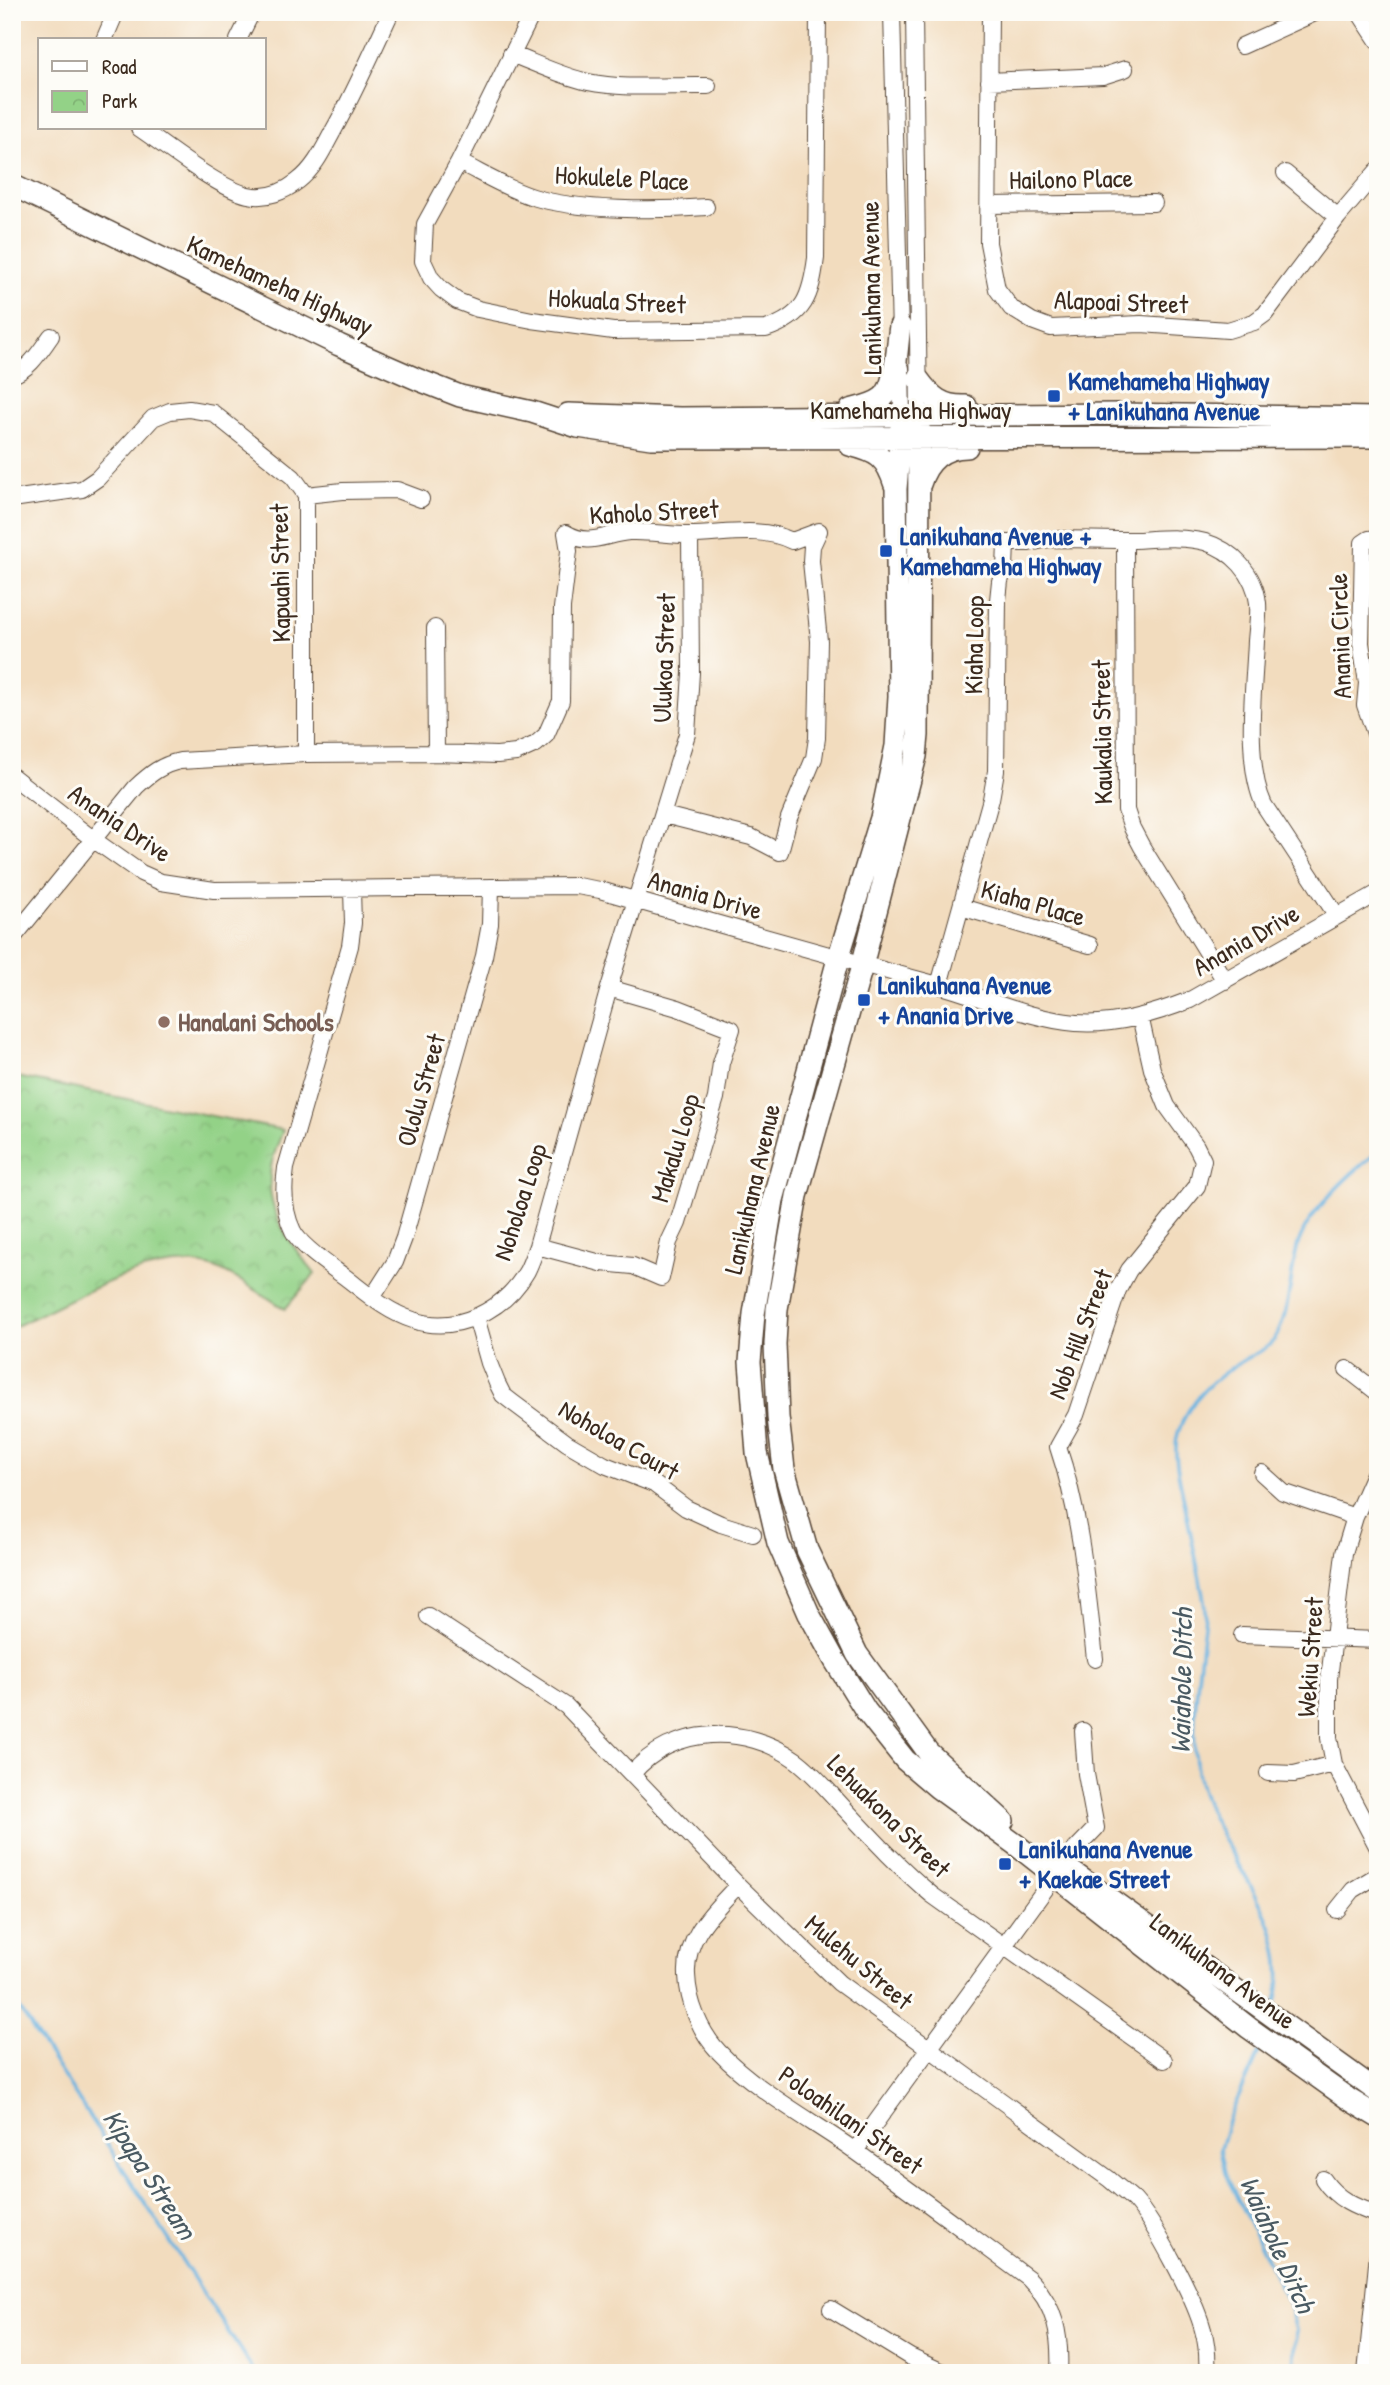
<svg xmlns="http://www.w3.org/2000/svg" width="1390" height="2385" viewBox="0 0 1390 2385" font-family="'Patrick Hand',sans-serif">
<defs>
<pattern id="park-crowns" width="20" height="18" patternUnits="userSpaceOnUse" patternTransform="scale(1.75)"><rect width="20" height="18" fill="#93d287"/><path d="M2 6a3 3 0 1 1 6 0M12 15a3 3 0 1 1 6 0" fill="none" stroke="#80b474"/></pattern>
</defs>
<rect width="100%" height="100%" fill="#fdfcf7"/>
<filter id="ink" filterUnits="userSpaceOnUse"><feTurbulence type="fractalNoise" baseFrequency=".0143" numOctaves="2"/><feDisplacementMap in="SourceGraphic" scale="14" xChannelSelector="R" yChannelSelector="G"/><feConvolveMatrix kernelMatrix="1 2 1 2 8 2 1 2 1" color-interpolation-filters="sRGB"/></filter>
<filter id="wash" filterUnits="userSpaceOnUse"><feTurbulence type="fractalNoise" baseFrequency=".00686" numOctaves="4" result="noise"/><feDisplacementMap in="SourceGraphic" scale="28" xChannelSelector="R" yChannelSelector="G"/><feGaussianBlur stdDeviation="1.57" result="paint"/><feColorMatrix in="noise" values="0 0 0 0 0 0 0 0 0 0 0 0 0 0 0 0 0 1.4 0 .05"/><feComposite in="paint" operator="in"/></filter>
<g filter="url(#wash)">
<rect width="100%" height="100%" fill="#f2dcbe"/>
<path fill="url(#park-crowns)" stroke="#677e52" stroke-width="2" d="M12,1076L283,1130C279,1142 273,1154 271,1167C264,1212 289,1241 315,1274L285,1309C263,1295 240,1278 215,1268C156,1247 65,1303 12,1328Z"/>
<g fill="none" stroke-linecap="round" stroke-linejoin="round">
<path stroke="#67b2e0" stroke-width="3.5" d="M12,1997L255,2373
M1274,2009C1301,1927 1224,1863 1201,1789C1189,1749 1196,1694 1201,1652C1202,1639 1205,1624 1205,1610C1205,1600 1201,1589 1200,1579C1194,1549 1188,1520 1182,1491C1178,1473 1173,1450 1178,1433C1189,1399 1215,1377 1244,1360C1256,1353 1271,1348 1277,1335C1290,1309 1290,1276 1297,1248C1305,1214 1351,1172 1378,1152
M1262,2046L1229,2118L1220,2149L1225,2173L1289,2304L1296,2330L1294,2373"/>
</g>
</g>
<g filter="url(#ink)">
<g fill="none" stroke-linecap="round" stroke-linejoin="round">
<g stroke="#564536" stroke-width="18">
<path id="minor" d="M533,12L459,162L425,224L423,261L431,278L441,289L457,301L478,309L532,320L613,331L766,329C805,316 811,296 816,258L818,12
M892,12L900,335
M914,12L919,417
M990,12L988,243L997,289L1011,308L1032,321L1051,328L1141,324L1228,330L1254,322L1265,314L1338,217L1378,170
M1359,12L1378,41
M104,40L116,12
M238,40L252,12
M1242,46L1317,12
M511,54C537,64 561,76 588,82C626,90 669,85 708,86
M989,81L1103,76L1125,69
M139,128C166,146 218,188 248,195C266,199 284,192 298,181C314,169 323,150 332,133C354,94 372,53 391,12
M459,162C483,174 507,189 533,197C578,211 658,211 706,207
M1285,173L1338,217
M989,205L1154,203
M901,368L902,416
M12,375C30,369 40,351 51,336
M306,495L343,491L397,490L421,499
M12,499L82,489L98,478L153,418L170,411L189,409L213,413L293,477L306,495V754
M1378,538L1369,539L1363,543L1361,643L1367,683L1365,705L1378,742
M1125,540L1126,810L1132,828L1142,847L1225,981
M435,628L436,753
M12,776L94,840L141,873L161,882L214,890L577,886L600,890C713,923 825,954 938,985C983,997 1029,1019 1076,1023C1115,1026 1154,1014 1190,1000L1378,893
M352,890L353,923L350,946L286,1168C283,1189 283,1211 293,1231C300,1246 330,1266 345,1277C366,1293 387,1312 413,1320C456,1335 505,1310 527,1271C531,1263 534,1254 537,1246L609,988L687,734L691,673L690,535
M961,907L1090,945
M12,939L136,787C150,774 161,765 180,761L306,754L436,753L497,755L516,753L536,744L546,735L561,701L562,608L569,551L566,533C589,547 605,534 629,532C649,531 669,535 689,535C723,535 760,525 792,541L819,531L812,546L811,561L819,641L817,738L814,758L789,818L780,852L751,837L664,815
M939,985L991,799L996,771L998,600L1000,581L1005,568L1006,543H1029L1049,539C1078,539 1106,540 1135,540C1157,539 1183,536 1205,542C1232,550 1255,574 1258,603C1259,615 1257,628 1256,641C1254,688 1244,762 1264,805L1337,916
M537,1246L601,1263L633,1266L661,1278L669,1242L678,1223L716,1098L721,1063L732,1029L678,1008L609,988
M372,1298L395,1262L404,1238L484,956L490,924L491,887
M476,1317L489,1363L497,1383L503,1395L512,1402L567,1443L605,1465L654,1484L686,1508L721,1524L753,1534
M1347,1369L1378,1393
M1378,1465L1355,1517L1344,1553L1329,1679V1738L1334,1764L1378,1848
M1262,1473L1283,1492L1355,1517
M428,1616L566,1706L738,1885L839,1983L1109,2179C1117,2186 1126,2193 1134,2200C1155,2223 1195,2299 1203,2330C1207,2344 1208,2358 1207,2373
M1242,1635L1378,1640
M1095,1659C1087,1588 1081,1515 1058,1447L1076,1415L1118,1290L1129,1270L1197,1186L1203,1160L1196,1146L1167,1106L1152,1069L1140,1016
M1268,1773L1294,1774L1334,1764
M632,1774C672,1725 746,1724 796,1760C814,1773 829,1792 845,1809C873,1839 900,1868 932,1895L1164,2060
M738,1885C714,1911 685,1936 687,1975C688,2002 700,2032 719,2052C753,2088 807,2118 848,2146C909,2189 968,2234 1028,2278C1056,2305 1061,2336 1059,2373
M1337,1910L1353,1890L1378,1875
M855,2151L1054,1877L1070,1855L1096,1828L1086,1774L1083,1731
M1323,2179C1337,2200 1355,2207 1378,2215
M831,2309L910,2357L945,2373
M1366,2373L1378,2254"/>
</g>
<g stroke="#564536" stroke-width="24">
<path id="major" d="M12,185L339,345L419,380L460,396L532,412L578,427L651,438L1378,437
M918,379C931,397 942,407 966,406
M850,410C861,407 873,405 882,398C897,387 897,344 900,326
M568,414L680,418L1118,414L1378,418
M902,416L896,489L899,696L896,746L881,818L838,959L773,1200L754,1314L750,1362L757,1453L778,1543L809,1614L835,1661L866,1711L905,1760L938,1788L1015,1844L1249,2028L1350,2100L1378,2117
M919,417L918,735L916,756L862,966L797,1196L777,1309L775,1344L778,1417L784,1469L807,1550L857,1654L928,1752L1003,1821
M850,445C878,452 886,457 895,485
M920,484C927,461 942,447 967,447
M1057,1861L1378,2092"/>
</g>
<use href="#minor" stroke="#fff" stroke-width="16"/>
<use href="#major" stroke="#fff" stroke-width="21"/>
</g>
</g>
<g fill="#1a4fb4" stroke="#fdfcf7" stroke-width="2.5">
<rect x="1047" y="389" width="14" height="14" rx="3.5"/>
<rect x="879" y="544" width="14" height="14" rx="3.5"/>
<rect x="857" y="993" width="14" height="14" rx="3.5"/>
<rect x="998" y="1857" width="14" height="14" rx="3.5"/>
</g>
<circle fill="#8d6e63" stroke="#fdfcf7" stroke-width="2.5" cx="164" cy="1022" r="7"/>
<g text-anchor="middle" stroke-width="6" stroke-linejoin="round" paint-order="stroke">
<g font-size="26" fill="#3b2a1e" stroke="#fdfcf7">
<text transform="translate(622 178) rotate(3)" y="9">Hokulele Place</text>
<text transform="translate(1071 179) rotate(-1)" y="9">Hailono Place</text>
<text transform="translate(280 285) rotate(25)" y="9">Kamehameha Highway</text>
<text transform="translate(871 288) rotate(-91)" y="9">Lanikuhana Avenue</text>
<text transform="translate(617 301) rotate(3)" y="9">Hokuala Street</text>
<text transform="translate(1121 302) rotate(2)" y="9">Alapoai Street</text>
<text x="911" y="419">Kamehameha Highway</text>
<text transform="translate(654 512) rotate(-3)" y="9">Kaholo Street</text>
<text transform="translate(280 573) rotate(-91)" y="9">Kapuahi Street</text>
<text transform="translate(1340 636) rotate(-92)" y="9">Anania Circle</text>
<text transform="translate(974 645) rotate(-89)" y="9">Kiaha Loop</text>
<text transform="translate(664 658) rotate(-88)" y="9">Ulukoa Street</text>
<text transform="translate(1102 732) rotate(-91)" y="9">Kaukalia Street</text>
<text transform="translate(120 823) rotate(34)" y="9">Anania Drive</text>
<text transform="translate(705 895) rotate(16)" y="9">Anania Drive</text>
<text transform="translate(1033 903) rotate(16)" y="9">Kiaha Place</text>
<text transform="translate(1246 940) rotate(-30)" y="9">Anania Drive</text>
<text transform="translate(421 1090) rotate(-74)" y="9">Ololu Street</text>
<text transform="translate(675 1148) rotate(-73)" y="9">Makalu Loop</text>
<text transform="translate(752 1189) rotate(-77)" y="9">Lanikuhana Avenue</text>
<text transform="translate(520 1202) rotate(-72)" y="9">Noholoa Loop</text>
<text transform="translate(1080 1334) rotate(-69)" y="9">Nob Hill Street</text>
<text transform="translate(619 1440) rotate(30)" y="9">Noholoa Court</text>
<text transform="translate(1310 1657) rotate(-86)" y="9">Wekiu Street</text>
<text transform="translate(889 1816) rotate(45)" y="9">Lehuakona Street</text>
<text transform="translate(859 1962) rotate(40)" y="9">Mulehu Street</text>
<text transform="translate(1223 1971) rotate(37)" y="9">Lanikuhana Avenue</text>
<text transform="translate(851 2120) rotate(35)" y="9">Poloahilani Street</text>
</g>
<g font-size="26" font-weight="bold" fill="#164399" stroke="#fdfcf7" text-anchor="start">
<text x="1068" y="390">Kamehameha Highway<tspan x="1068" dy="30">+ Lanikuhana Avenue</tspan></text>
<text x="900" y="545">Lanikuhana Avenue +<tspan x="900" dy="30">Kamehameha Highway</tspan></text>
<text x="878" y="994">Lanikuhana Avenue<tspan x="878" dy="30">+ Anania Drive</tspan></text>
<text x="1019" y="1858">Lanikuhana Avenue<tspan x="1019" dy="30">+ Kaekae Street</tspan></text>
</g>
<g font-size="26" font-weight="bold" fill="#785e54" stroke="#fdfcf7" text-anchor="start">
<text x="178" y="1031">Hanalani Schools</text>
</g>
<g font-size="28" font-style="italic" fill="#4a5a62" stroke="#fdfcf7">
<text transform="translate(1181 1681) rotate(-89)" y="10">Waiahole Ditch</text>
<text transform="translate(150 2174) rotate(57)" y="10">Kipapa Stream</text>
<text transform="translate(1278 2244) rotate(66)" y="10">Waiahole Ditch</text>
</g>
</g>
<rect width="1390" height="2385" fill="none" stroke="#fdfcf7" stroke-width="42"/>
<rect x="38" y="38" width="228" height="91" fill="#fdfcf7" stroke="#afa8a0" stroke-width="2"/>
<rect x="52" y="61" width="35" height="10" fill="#ffffff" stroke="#afa8a0" stroke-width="2"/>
<text x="102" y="74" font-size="21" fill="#3b2a1e">Road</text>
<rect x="52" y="91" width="35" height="21" fill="url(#park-crowns)" stroke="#afa8a0" stroke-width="2"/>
<text x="102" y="108" font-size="21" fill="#3b2a1e">Park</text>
</svg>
